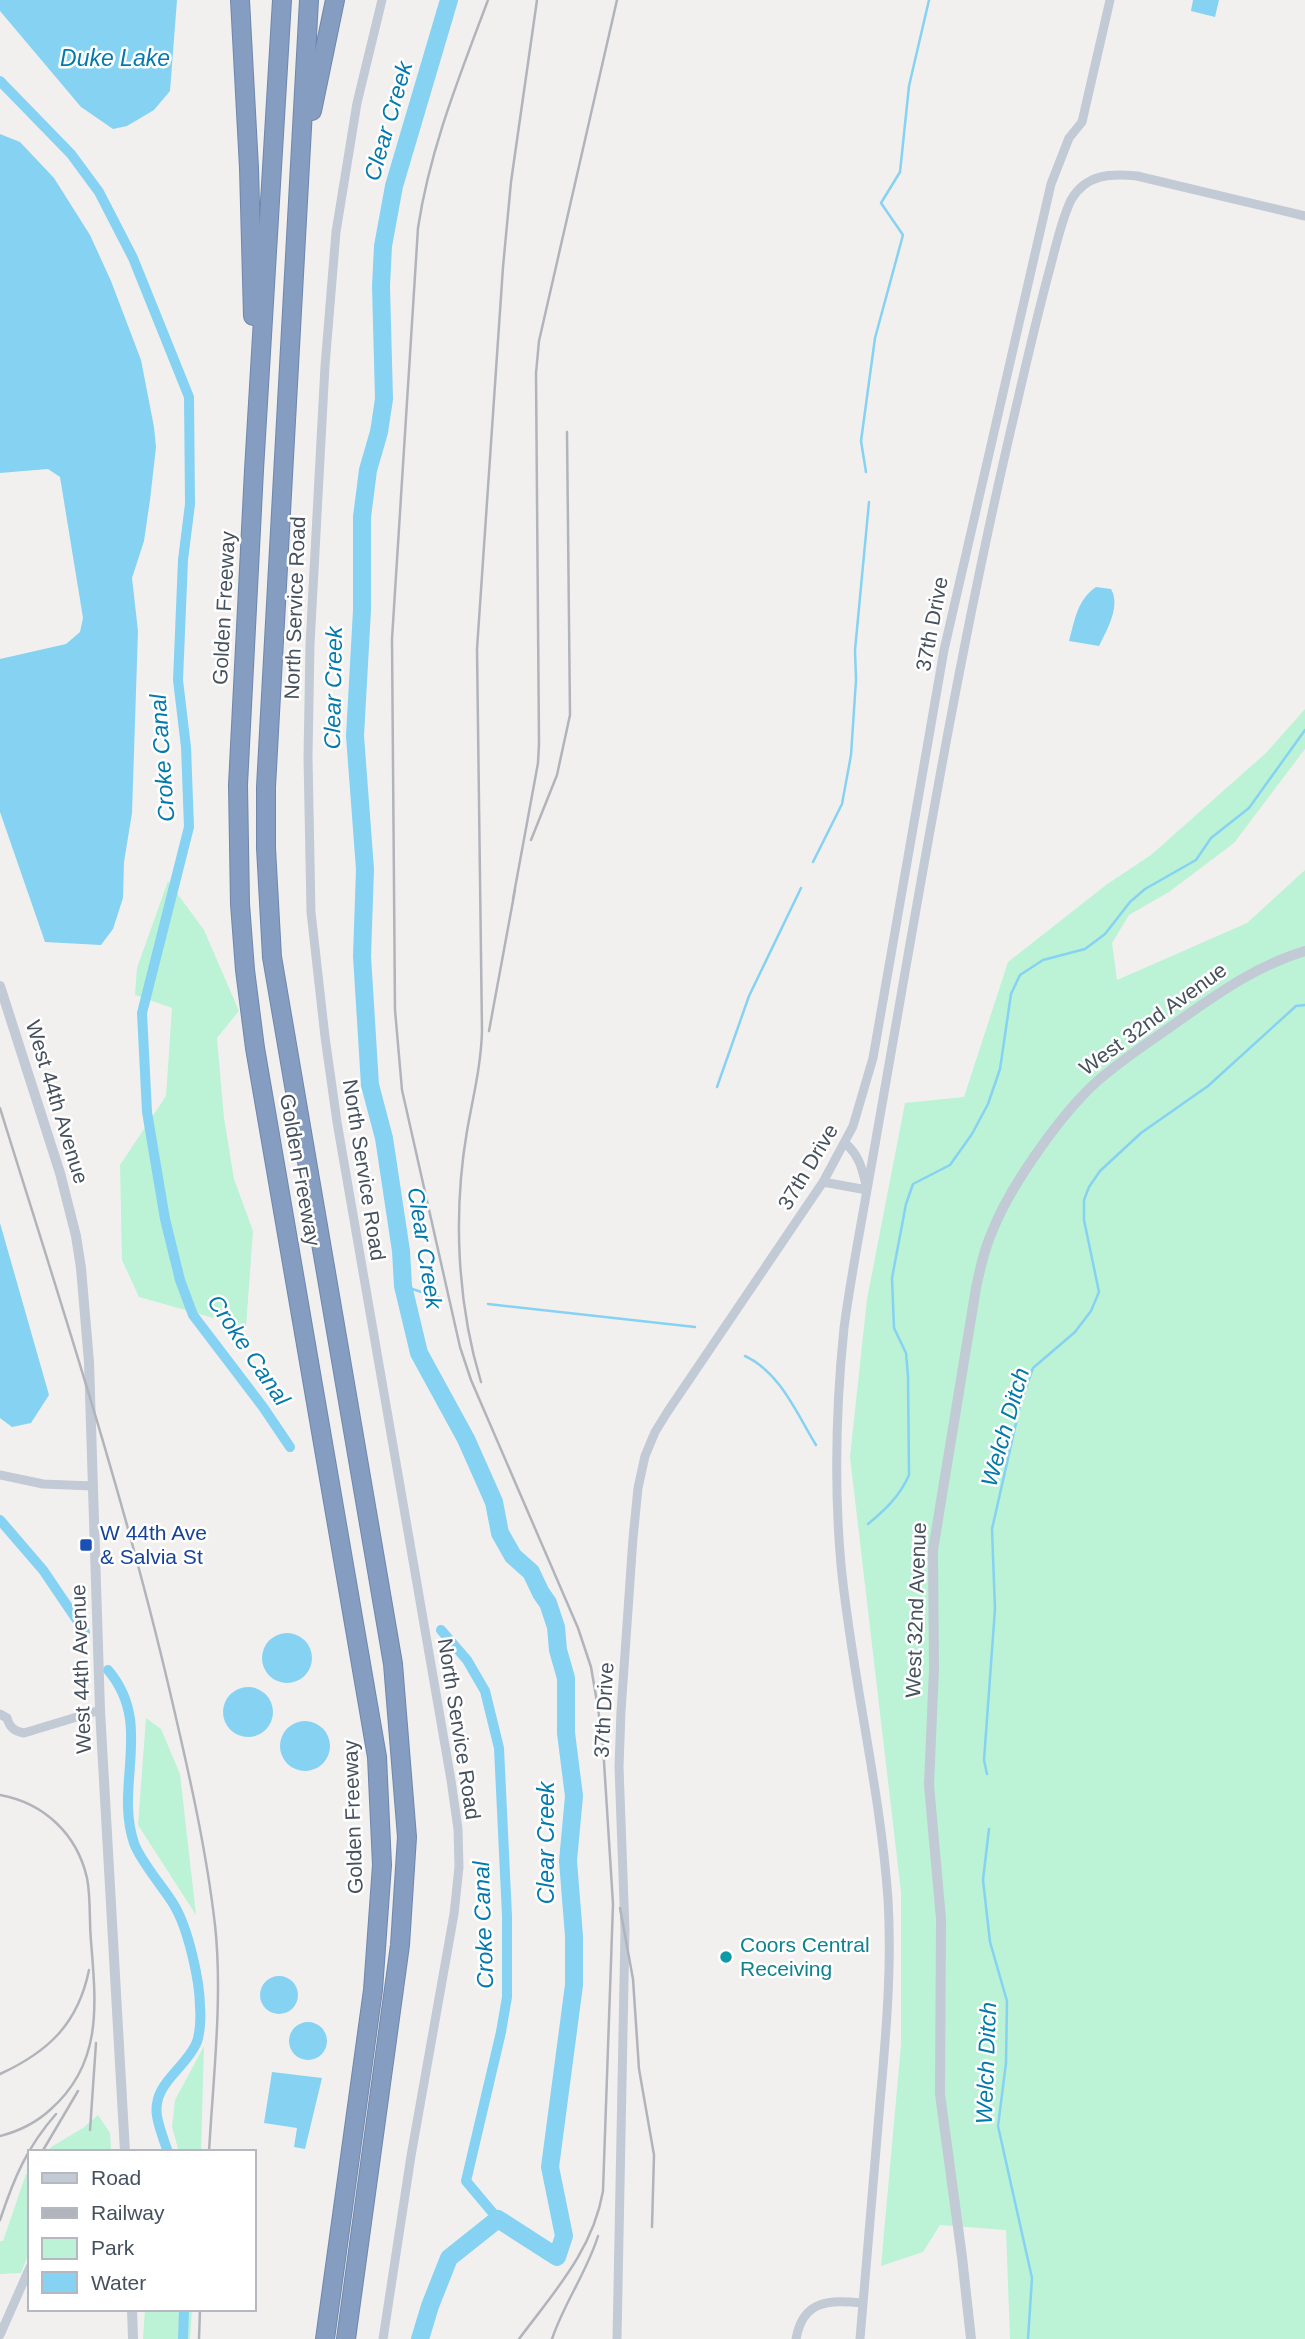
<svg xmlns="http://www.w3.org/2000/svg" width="1305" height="2339" viewBox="0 0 1305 2339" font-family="Helvetica,sans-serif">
<rect width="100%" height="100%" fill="#f2f0ef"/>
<path fill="#bcf2d5" d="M1305,709V749L1234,843L1169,892L1129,915L1112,943L1117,980L1247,923L1305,870V2339H1010L1006,2230L940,2225L923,2252L881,2266L901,2045V1892L850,1457L867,1299L905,1103L964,1097L1008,962L1106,885L1151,855L1267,752Z
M168,881L204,930L239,1011L217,1038L224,1118L234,1179L253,1231L246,1327L139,1297L122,1260L120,1165L166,1096L172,1008L135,995L137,968Z
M146,1718L161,1729L180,1774L196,1915L138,1825Z
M204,2046L201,2152H179L172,2127L175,2100Z
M98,2115L110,2133L111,2151L49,2152L51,2147L83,2128Z
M26,2174H30V2250L21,2273L0,2274V2241H3Z
M145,2309H192L190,2339H143Z"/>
<path fill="#86d2f2" d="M0,0H177L170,91L154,110L127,126L113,129L81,107L0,11Z
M1193,0H1219L1215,17L1191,11Z
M0,134L20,142L54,178L90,235L111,281L141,360L154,427L156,447L150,500L144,541L132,578L138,631L132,813L124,862L123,898L113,929L101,945L45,942L0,812V659L66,644L80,632L83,618L60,477L48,469L0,473Z
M1096,587L1111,589C1121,606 1107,630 1099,646L1069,641C1075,620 1077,600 1096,587Z
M0,1223L49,1395L31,1423L12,1427L0,1418Z
M262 1658a25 25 0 1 1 50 0a25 25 0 1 1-50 0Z
M223 1712a25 25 0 1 1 50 0a25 25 0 1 1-50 0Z
M280 1746a25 25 0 1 1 50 0a25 25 0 1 1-50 0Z
M260 1995a19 19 0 1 1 38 0a19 19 0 1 1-38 0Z
M289 2041a19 19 0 1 1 38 0a19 19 0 1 1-38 0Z
M272,2072L322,2078L305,2149L294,2147L297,2128L264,2123Z"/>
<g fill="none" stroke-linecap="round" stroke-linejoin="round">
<path stroke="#86d2f2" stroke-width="2.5" d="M866,472L861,441L875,338L903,235L881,203L900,172L909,86L929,0
M813,862L842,804L851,755L856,680L855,650L869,502
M717,1087L749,996L801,888
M403,1286L440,1298
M488,1304L695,1327
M745,1356C780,1372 797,1414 816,1445
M868,1524C885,1510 900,1496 909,1475L908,1376L906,1353L894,1328L892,1278L906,1204L913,1184L950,1165L972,1134L988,1104L1000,1069L1011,994L1020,975L1043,960L1085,949L1105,934L1130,902L1145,889L1196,860L1211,838L1249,808L1305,730
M987,1774L984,1760L995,1609L992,1529L1021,1401L1033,1368L1075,1332L1091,1311L1099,1292L1084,1220V1200L1089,1187L1100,1171L1141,1133L1208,1086L1296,1006L1305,1005
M989,1829L983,1880L990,1942L1007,2001L1006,2063L998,2126L1032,2278L1028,2339"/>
<path stroke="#86d2f2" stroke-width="10" d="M0,81L71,154L99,192L133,258L189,397L190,504L183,560L178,680L186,747L189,827L142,1013L147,1112L165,1219L180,1280L193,1315L263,1407L290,1447
M0,1520L43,1570L85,1632
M441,1630L467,1660L485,1691L499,1748L507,1916V1997L501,2032L466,2181L498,2219
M108,1670C154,1724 114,1784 134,1843C140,1861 164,1888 174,1905C188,1928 200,1981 200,2007C201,2017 200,2036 196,2044C184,2070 152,2084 157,2116C159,2128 164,2141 168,2152
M183,2339L184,2309"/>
<path stroke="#86d2f2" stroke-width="18" d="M420,2339L430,2306L449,2258L498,2219L557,2257L564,2236L550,2167L574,1985V1936L568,1861L574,1796L566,1733V1678L558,1650L556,1627L548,1603L541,1593L531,1572L513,1556L500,1533L494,1502L466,1439L419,1353L403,1286L401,1251L384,1138L370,1085L362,956L365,869L355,736L362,610V517L368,470L379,432L384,399L381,286L383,246L394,186L449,0"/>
<g stroke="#6f87ad" stroke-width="20">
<path id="motorway" d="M240,0L249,168L253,316
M282,0L254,470L238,785L240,904L245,970L255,1048L377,1757L382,1865L373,1990L325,2339
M309,0L266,787V848L272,957L393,1664L407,1837L400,1945L346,2339
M312,111L335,0"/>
</g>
<path stroke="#c2cad5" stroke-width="9" d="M382,0L357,103L336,232L325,366L310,645L308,757L311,912L325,1037L337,1122L451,1780L458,1829L459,1867L454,1914L411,2156L383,2339
M845,1143C859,1155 862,1168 866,1185
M823,1182L867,1190C859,1236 850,1282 844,1328C836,1406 834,1487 841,1565C852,1677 880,1787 888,1899C892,1966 886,2035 880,2102C873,2181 867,2260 860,2339
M867,1190C912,937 952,683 1010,433C1023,378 1035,323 1050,268C1056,246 1061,221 1071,200C1086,174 1111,173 1137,176L1305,216
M0,1475L43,1484L93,1486
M0,1714L7,1718C10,1728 14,1731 24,1733L100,1710
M0,2335L30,2267
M617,2339L625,1930L619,1767L621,1711L633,1538L638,1488L645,1456L655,1432L668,1411L823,1182L853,1126L873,1058L944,650L1051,184L1069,138L1082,122L1110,0
M796,2339C803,2299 830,2300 863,2303"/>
<path stroke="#c2cad5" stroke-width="10" d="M0,986L60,1173L76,1236L81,1268L89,1362L100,1710L125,2152
M132,2309L133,2339
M971,2339L962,2257L940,2094L941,1919L929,1785L934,1668L933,1550L976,1288C980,1269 984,1250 992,1232C1009,1188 1057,1120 1091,1087C1117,1062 1150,1042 1180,1020C1220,992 1258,965 1305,951"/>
<use href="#motorway" stroke="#849dc1" stroke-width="18"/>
<path stroke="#b1b4ba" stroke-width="2.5" d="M488,0C460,75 430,148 418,228L392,639L395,1010L402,1090L460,1347L471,1380L578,1628L591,1667L598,1708L603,1746L613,1904L603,2191C593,2250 554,2292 519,2339
M531,840L557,775L570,715L567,432
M513,899L538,763L539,744L536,373L539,341L617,0
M489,1031L515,890
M0,1108C60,1301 124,1495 170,1692C188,1769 206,1847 215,1925C223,1997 213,2080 209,2152
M481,1382C457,1303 453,1213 467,1131C473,1097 481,1066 482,1031L477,649L503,267L511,182L537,0
M0,1795C44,1803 77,1834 87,1878C91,1898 89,1920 91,1941C96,2004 103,2063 51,2109C36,2123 20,2131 0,2136
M620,1908L633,1979L639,2069L654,2155L652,2227
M0,2074C48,2052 78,2024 89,1970
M90,2130L96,2043
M42,2152L78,2091
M0,2220C14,2178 27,2147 56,2114
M199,2339L200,2309
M552,2339C564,2303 587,2272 598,2236"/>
</g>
<rect fill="#1a4fb4" stroke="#fff" stroke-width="2.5" x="79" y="1538" width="14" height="14" rx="3.5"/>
<circle fill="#0f9aa8" stroke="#fff" stroke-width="2.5" cx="726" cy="1957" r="7"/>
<g text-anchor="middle" stroke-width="5" stroke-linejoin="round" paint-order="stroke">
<g font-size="21" fill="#46515e" stroke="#fff">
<text transform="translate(224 608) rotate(-87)" y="7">Golden Freeway</text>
<text transform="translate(295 608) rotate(-88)" y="7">North Service Road</text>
<text transform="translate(932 624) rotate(-79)" y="7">37th Drive</text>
<text transform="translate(1153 1019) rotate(-36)" y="7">West 32nd Avenue</text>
<text transform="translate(57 1102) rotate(73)" y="7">West 44th Avenue</text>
<text transform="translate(808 1167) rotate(-59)" y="7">37th Drive</text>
<text transform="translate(300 1170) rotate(80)" y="7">Golden Freeway</text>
<text transform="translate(364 1170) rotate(81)" y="7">North Service Road</text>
<text transform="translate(916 1610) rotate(-88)" y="7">West 32nd Avenue</text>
<text transform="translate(81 1669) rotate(-92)" y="7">West 44th Avenue</text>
<text transform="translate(604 1710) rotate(-87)" y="7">37th Drive</text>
<text transform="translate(459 1729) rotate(81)" y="7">North Service Road</text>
<text transform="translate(353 1817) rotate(-92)" y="7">Golden Freeway</text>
</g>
<g font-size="21" fill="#164399" stroke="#fff" text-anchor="start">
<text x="100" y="1540">W 44th Ave<tspan x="100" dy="24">&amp; Salvia St</tspan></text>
</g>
<g font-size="21" fill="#0d838f" stroke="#fff" text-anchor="start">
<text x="740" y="1952">Coors Central<tspan x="740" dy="24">Receiving</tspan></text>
</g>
<g font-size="23" font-style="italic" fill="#047aac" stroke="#fff">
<text x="115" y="66">Duke Lake</text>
<text transform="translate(388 121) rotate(-74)" y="8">Clear Creek</text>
<text transform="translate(333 688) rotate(-89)" y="8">Clear Creek</text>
<text transform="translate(162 758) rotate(-94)" y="8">Croke Canal</text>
<text transform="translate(425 1248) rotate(81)" y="8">Clear Creek</text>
<text transform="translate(249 1350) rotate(56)" y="8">Croke Canal</text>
<text transform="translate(1005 1427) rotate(-74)" y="8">Welch Ditch</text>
<text transform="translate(546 1843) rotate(-90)" y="8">Clear Creek</text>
<text transform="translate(483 1925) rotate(-92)" y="8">Croke Canal</text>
<text transform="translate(986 2063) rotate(-88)" y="8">Welch Ditch</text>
</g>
</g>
<rect x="28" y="2150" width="228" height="161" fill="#ffffff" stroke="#b5b9bf" stroke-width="2"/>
<rect x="42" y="2173" width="35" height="10" fill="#c2cad5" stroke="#b5b9bf" stroke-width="2"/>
<text x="91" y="2185" font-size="21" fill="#46515e">Road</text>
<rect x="42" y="2208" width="35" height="10" fill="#b1b4ba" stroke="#b5b9bf" stroke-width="2"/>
<text x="91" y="2220" font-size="21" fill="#46515e">Railway</text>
<rect x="42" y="2238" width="35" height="21" fill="#bcf2d5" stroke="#b5b9bf" stroke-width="2"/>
<text x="91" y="2255" font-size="21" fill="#46515e">Park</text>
<rect x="42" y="2272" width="35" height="21" fill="#86d2f2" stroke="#b5b9bf" stroke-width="2"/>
<text x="91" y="2290" font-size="21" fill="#46515e">Water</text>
</svg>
